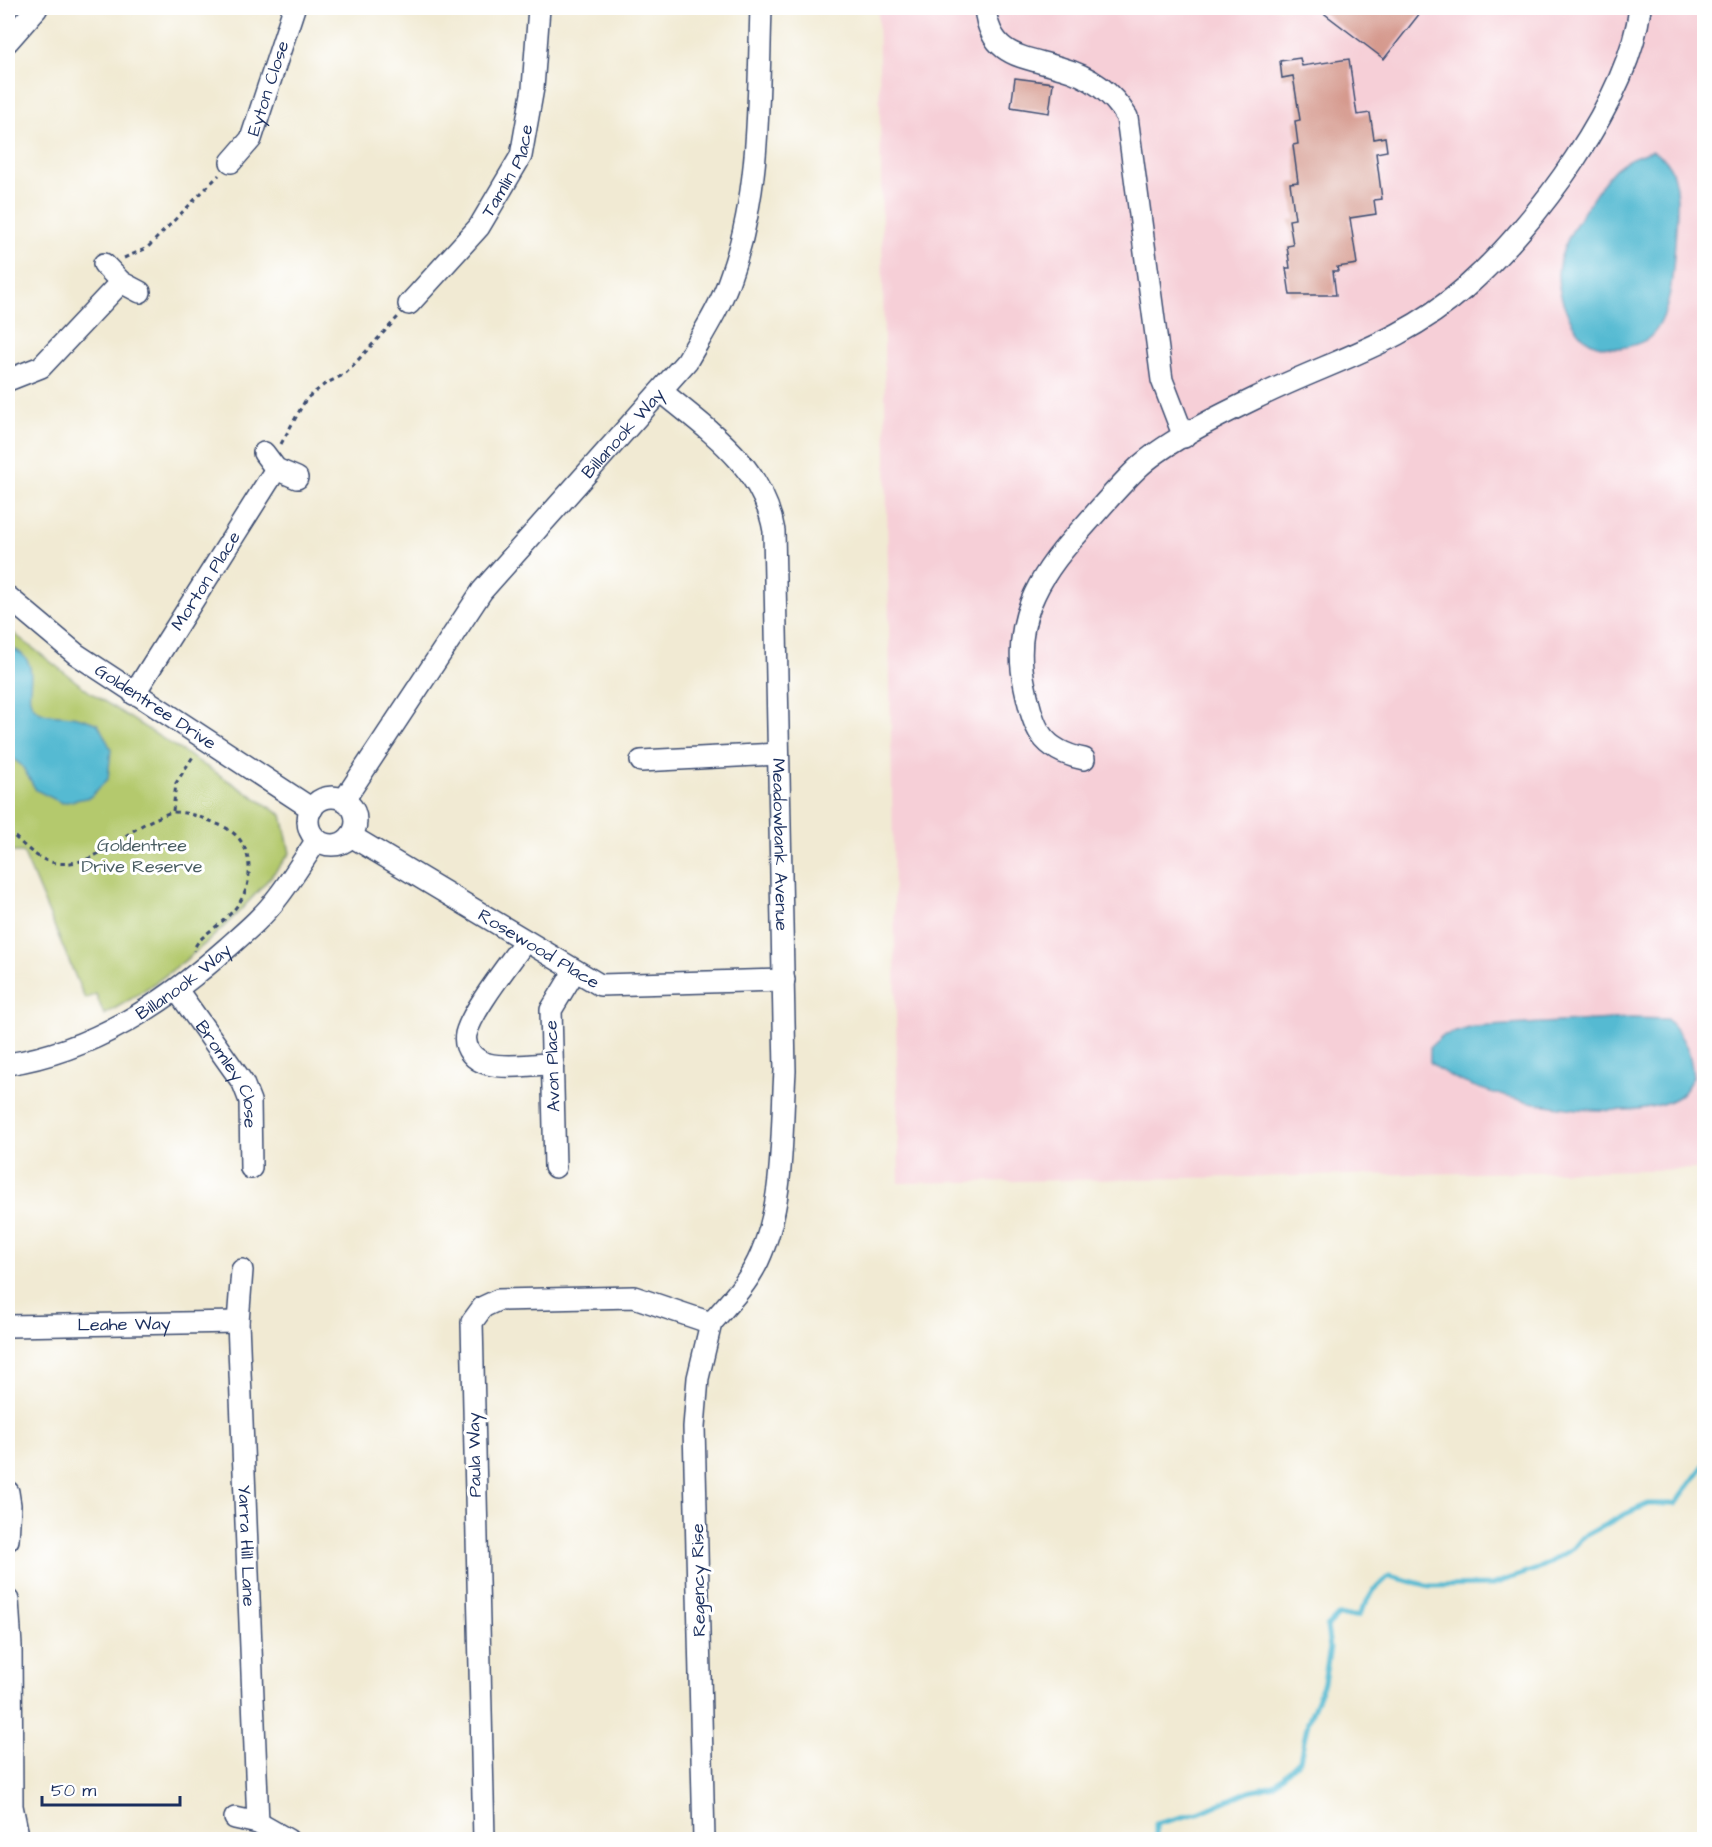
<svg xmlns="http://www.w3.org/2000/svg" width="1712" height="1847" viewBox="0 0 1712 1847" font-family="'Architects Daughter',sans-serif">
<rect width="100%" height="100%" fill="#fff"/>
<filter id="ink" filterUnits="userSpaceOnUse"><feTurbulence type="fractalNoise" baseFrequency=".0167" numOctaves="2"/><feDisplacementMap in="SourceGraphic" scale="12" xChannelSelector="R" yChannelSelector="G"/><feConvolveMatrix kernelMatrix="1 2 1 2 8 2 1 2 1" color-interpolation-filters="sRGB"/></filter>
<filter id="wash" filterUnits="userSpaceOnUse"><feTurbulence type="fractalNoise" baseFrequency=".008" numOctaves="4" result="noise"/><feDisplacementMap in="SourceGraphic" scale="24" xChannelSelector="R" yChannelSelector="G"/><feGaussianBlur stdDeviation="1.35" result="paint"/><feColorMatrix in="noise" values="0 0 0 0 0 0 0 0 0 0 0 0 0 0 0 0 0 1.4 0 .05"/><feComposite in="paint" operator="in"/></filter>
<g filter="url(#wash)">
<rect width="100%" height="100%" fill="#f1ead3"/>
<path fill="#f6cfd7" d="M878,8H1704V1169L899,1183Z"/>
<path fill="#b4c96d" stroke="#687c66" stroke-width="1.5" d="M8,629L91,693L282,815L290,853C237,921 180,972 104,1015L96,994L85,999L23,852H8Z"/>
<path fill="#54bad2" stroke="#387498" stroke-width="1.5" d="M1652,151C1657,154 1664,158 1667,162C1681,182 1677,218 1675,242C1673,269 1672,317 1650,337C1643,343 1629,347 1620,348C1610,348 1599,347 1590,342C1571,331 1557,294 1558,273C1560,247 1575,225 1589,204C1609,174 1616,160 1652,151Z
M8,646C50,663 18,693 35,708C45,717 59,714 71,716C80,717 90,721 98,724L111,749L108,779L90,797L62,803L36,790L22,766L8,754Z
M1630,1018L1667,1019C1684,1037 1691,1052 1693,1077C1689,1084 1683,1095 1676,1098C1626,1127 1471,1101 1430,1062V1047L1442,1036L1473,1027Z"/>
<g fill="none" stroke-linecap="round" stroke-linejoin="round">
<path stroke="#54bad2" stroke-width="5" d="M1156,1840V1824L1201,1812L1249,1791L1274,1785L1300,1760L1308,1722L1324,1682L1330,1648L1327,1627L1338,1616H1358L1374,1590L1389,1576L1430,1586L1491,1585L1540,1568L1572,1549L1581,1538L1623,1515L1648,1504H1675L1704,1465"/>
</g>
<g id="blocks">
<path fill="#d59a8e" d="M1317,8H1424L1384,59Z
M1300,58L1302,66L1349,59L1357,115L1370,113L1374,139L1385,137L1387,151L1376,153L1382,199L1374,200L1376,214L1350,218L1357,264L1337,267L1338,271H1333L1336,295H1290L1286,268H1290L1287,246L1293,245L1289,220L1295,219L1290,183L1298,182L1293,145L1298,144L1295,121L1300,120L1293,76L1282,78L1280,61Z
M1015,78L1053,83L1049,113L1011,107Z"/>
</g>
</g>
<g filter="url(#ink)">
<use href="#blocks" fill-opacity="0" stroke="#3b4b70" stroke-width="1.5"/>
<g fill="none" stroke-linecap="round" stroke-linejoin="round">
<g stroke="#3b4b70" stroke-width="24">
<g id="minor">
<path d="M985,8C990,57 1022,56 1061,68C1090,76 1112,92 1127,117L1162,380L1184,437"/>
<path d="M8,41L37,8"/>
<path id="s1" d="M231,162L251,139L294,8"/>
<path d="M104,264L121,282L140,292"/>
<path id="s2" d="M409,304L479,227L521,156L533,88L539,8"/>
<path d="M8,380L41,367L121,282"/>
<path id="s3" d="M661,391C709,431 763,466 774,531L785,1071C781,1133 785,1204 758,1261C747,1284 728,1304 711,1323"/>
<path d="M264,453L276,469L297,478"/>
<path id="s4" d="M8,597L76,654L312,809"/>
<path id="s5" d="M134,694L276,469"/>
<path d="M1084,759C1040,750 1034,728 1025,687C1011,624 1037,577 1079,532C1099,510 1119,485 1141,465C1172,438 1225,413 1262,395C1336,359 1403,343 1466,287C1535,226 1629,100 1640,8"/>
<path d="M641,761L778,754"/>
<circle cx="332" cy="821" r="24"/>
<path id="s6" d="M344,800L482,591L687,361C703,333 721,306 731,275C761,191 758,96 761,8"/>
<path id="s7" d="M351,836L600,985L784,980"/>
<path d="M525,941C510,963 472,1010 466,1034C463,1049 475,1061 488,1064C507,1069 533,1064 553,1064"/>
<path id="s8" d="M177,990L243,1083L250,1101L251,1168"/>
<path id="s9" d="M8,1064C92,1051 164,1004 227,948C245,932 264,916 278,897C292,879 304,859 317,840"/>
<path d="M555,1167L551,1010L574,972"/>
<path id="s10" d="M242,1270L238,1322L258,1823"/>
<path id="s11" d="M8,1326L238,1322"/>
<path d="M8,1492L10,1505L8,1540"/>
<path d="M8,1600L11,1646L12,1806L19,1840"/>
<path d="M235,1818L258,1823L288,1840"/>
<path d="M484,1840L472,1322L483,1307L498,1300L634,1297L711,1323"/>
<path d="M704,1840L694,1427L698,1378L711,1323"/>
</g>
</g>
<path stroke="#3b4b70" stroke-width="3" stroke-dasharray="4.5 4.5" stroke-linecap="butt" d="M124,258L147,248L219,175
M281,444L306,399L325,384L345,374L398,317
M173,811L176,783L194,755
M8,831C23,843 35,860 56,863C97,868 123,831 157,818C162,816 169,812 174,812C190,812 208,820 222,826C242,835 250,852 249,874C246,920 196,931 194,951"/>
<use href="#minor" stroke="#fff" stroke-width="21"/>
</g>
</g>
<g text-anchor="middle" stroke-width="6" stroke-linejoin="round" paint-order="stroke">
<g font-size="18" fill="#1b2f5e" stroke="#fff">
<text dy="6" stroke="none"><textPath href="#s1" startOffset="84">Eyton Close</textPath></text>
<text dy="6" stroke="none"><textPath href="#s2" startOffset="168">Tamlin Place</textPath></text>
<text dy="6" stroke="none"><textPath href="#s6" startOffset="462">Billanook Way</textPath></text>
<text dy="6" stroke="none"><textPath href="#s5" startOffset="134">Morton Place</textPath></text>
<text dy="6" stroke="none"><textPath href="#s4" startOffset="184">Goldentree Drive</textPath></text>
<text dy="6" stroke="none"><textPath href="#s3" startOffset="498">Meadowbank Avenue</textPath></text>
<text dy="6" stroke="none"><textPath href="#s7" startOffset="219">Rosewood Place</textPath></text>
<text dy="6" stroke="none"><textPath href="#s9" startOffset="196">Billanook Way</textPath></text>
<text transform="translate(552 1066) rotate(-92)" y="6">Avon Place</text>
<text dy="6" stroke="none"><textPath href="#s8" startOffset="100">Bromley Close</textPath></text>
<text dy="6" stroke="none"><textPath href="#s11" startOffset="116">Leahe Way</textPath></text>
<text transform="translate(474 1455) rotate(-91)" y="6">Paula Way</text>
<text dy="6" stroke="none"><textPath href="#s10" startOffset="276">Yarra Hill Lane</textPath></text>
<text transform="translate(698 1580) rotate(-91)" y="6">Regency Rise</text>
</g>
<g font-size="18" fill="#495d62" stroke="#fff">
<text x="142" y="851">Goldentree<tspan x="142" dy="21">Drive Reserve</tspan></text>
</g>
</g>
<rect width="1712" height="1847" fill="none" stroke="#fff" stroke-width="30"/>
<path d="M42 1796v9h138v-9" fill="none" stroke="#1b2f5e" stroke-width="3"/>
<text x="51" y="1796" font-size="18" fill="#1b2f5e" stroke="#ffffff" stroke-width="4.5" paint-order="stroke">50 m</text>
</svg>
